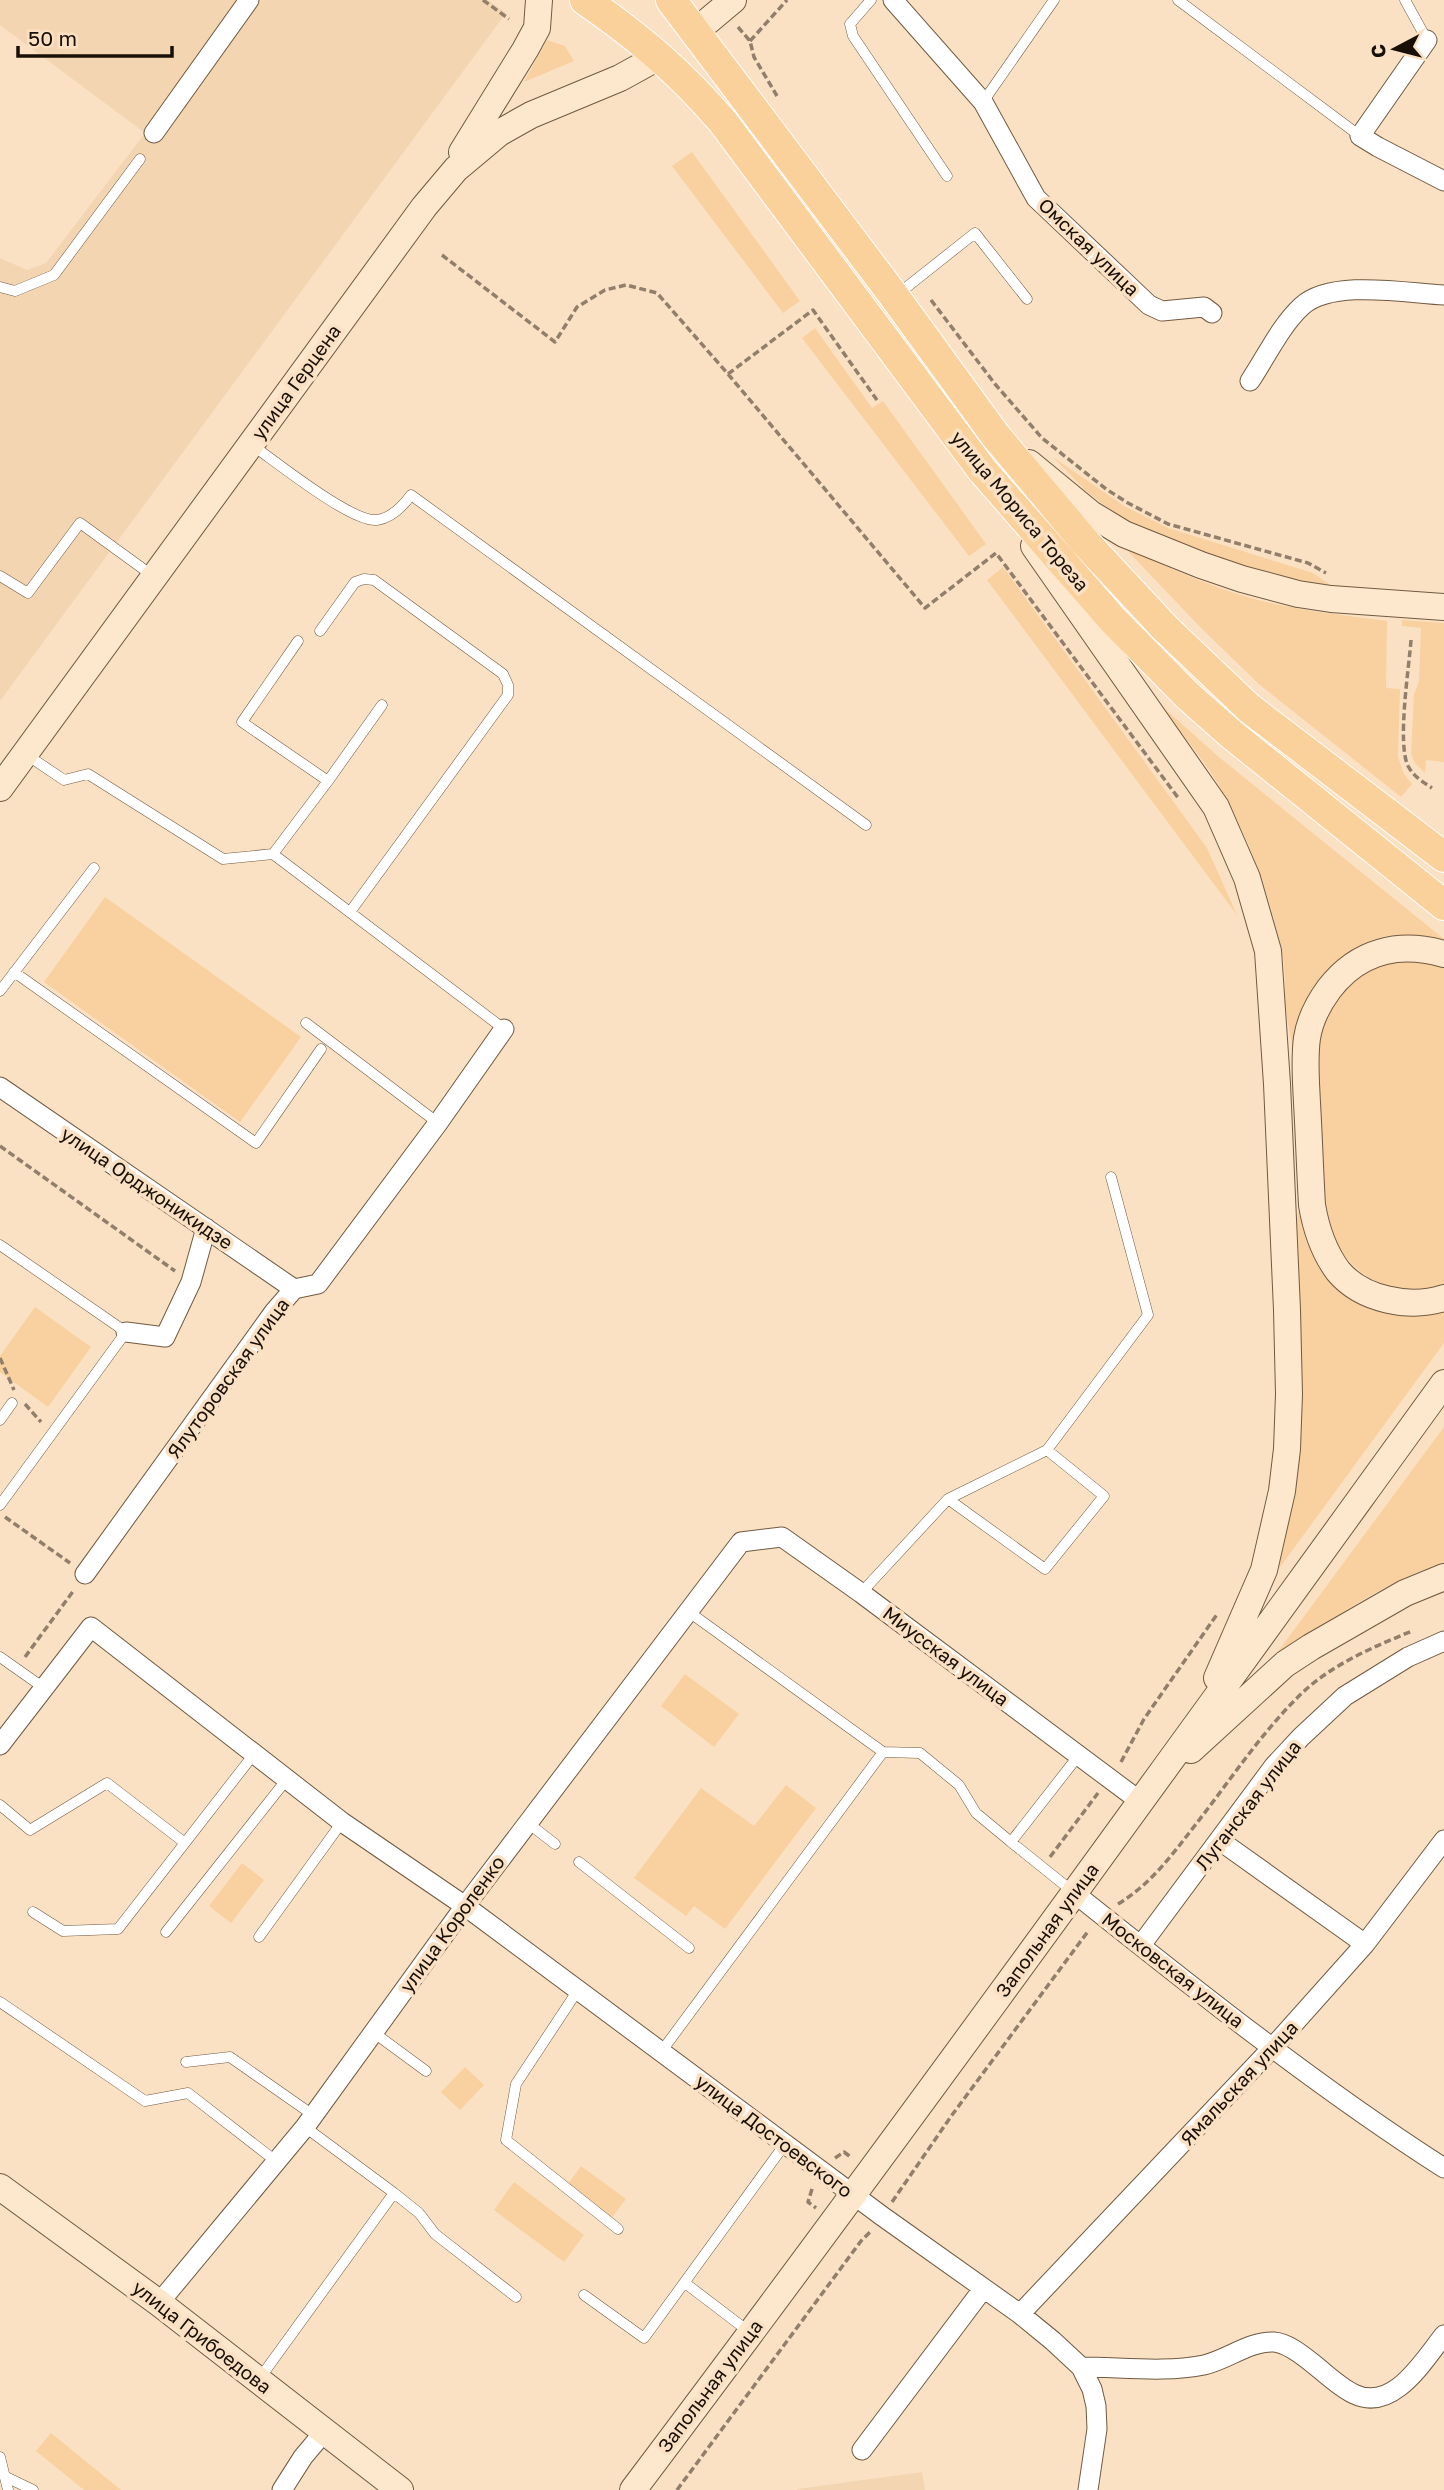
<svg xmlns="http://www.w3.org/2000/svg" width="1444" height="2490" viewBox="0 0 1444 2490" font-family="'Golos Text',sans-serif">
<rect width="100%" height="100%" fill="#fbe1c4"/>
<path fill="#f4d5b2" d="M0,0H488L506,13L0,701V258L27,270L46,263L145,133L0,25Z
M922,2472L925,2490H797V2489Z"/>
<path fill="#f9d09f" d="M547,40L565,46L574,61L524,82Z
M692,152L800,301L783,313L672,166Z
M815,328L872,408L883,401L986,544L969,556L802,338Z
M1053,457L1124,506L1168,528L1313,573L1335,588L1305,583L1226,561L1126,522L1086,491Z
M1125,548C1164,565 1203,584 1244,596C1291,610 1339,615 1387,621L1386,688L1400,689L1398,757L1404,774L1412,784L1401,797L1260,685L1201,628Z
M1003,567L1207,848L1237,915L987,580Z
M1402,620L1444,623V762L1426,760L1425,773L1415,763L1411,754L1414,694L1419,681L1421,628L1402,626Z
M1157,702L1220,758L1444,939V942C1406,932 1378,930 1346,956L1294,1053C1291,1039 1288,1025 1286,1011C1284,993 1286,975 1283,958C1272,901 1251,843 1223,793C1206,760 1179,732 1157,702Z
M105,897L301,1037L240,1122L44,982Z
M1424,960L1444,964V1285C1380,1300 1338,1270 1324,1207C1318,1184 1321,1147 1320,1122C1319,1076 1309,1022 1346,986C1368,964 1395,961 1424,960Z
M1298,1209L1307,1243L1328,1279L1387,1313L1415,1316L1444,1312V1343L1275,1574C1286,1529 1298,1485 1301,1438C1305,1361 1291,1285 1298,1209Z
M35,1307L91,1347L48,1407L0,1372V1356Z
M1444,1427V1563C1382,1581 1328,1623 1274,1657Z
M685,1674L739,1714L714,1747L661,1706Z
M786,1785L816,1808L725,1929L694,1906L686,1916L634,1878L701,1788L754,1826Z
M242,1863L264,1880L231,1923L209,1906Z
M465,2067L484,2085L460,2110L441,2092Z
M581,2166L626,2199L610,2220L566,2187Z
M514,2182L584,2235L564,2262L494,2210Z
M51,2433L121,2490H84L36,2451Z"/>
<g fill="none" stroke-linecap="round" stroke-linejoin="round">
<g stroke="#705a41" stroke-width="11">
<path id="lane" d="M871,0L850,24L853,36L947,176
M1178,0L1360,136
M1405,0L1427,40
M983,102L1054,0
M0,287L15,291L54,275L140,159
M898,294L975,233L1027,299
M252,445C275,461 352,523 377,520C391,518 403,506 411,495L866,825
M0,576L28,593L80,523L153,576
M320,631L355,582L364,579L374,580L503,674L508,685V695L350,912
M298,641L242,722L328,781L382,705
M27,755L64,780L88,774L223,859L273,854
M328,781L273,854L504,1029
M14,972L256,1143L321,1049
M0,991L94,868
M306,1023L438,1123
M0,1245L126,1332L0,1505
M0,1420L12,1403
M948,1499L1045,1569L1104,1496L1047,1450
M861,1593L948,1499L1047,1450L1148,1315L1111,1177
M689,1612L883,1752L920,1753L959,1785L976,1813L1011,1842
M0,1657L44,1688
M0,1805L30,1830L107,1783L185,1843
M528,1823L555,1844
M579,1862L689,1948
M1072,1891L1011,1842L1079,1755
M33,1912L63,1931L118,1929L254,1754
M166,1932L287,1779
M259,1937L342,1822
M578,1990L516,2084L506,2140L618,2229
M0,2002L145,2101L188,2093L277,2162
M373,2032L426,2071
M661,2052L883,1752
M186,2062L230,2057L313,2115
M394,2193L419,2213L435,2234L516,2297
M685,2283L748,2331
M584,2295L644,2338L785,2144
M260,2378L394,2193L305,2127
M0,2457L8,2490
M4,2476L33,2490"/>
</g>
<g stroke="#705a41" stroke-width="21">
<path id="street" d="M893,0L983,102L1036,198L1149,305L1162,311L1204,307L1212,313
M1427,40L1360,136L1378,147L1444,181
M154,133L249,0
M1250,381C1266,357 1281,325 1302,306C1332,279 1406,293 1444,295
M0,1087L294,1289
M126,1332L165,1337L191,1282L206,1228
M85,1574L274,1312L294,1289L318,1284L438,1123L504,1029
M0,1745L91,1627L342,1822L465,1906L882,2216L1020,2314L1053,2341L1081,2367L1092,2389L1096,2406L1097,2429L1088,2490
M1219,1840L1365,1944
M1073,1892C1192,1987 1316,2086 1444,2168
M1141,1945L1274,1766L1301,1737L1345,1696L1408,1657L1444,1641
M159,2303L305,2127L465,1906L741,1542L782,1537L861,1593L1141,1802
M1020,2314L1273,2047L1365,1944L1444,1840
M1081,2367C1121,2367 1165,2373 1204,2365C1227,2360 1249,2341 1274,2342C1287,2343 1301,2354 1311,2362C1324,2372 1339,2387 1354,2394C1393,2413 1424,2360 1444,2335
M862,2450L983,2289
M282,2490L303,2457L324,2432"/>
</g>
<g stroke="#705a41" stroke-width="28">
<path id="secondary" d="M696,31L733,0
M462,152L525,50L537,28L539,0
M1029,463L1091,514L1124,534L1201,565L1242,579L1298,594L1331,599L1444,607
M1034,546L1216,807L1247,878L1268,951L1277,1084L1287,1310L1289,1394L1287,1449L1282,1491L1264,1570L1217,1678
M0,788L424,207L456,169L499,133L531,115L620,78L660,56
M1444,954C1399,941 1358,951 1329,989C1318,1004 1310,1019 1307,1038C1304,1059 1306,1081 1307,1103C1309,1137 1310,1171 1312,1205C1316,1229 1324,1252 1338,1271C1362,1300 1410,1309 1444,1298
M1191,1750L1285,1664L1311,1647L1405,1593L1444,1577
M0,2187L159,2303L400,2490
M633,2490C908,2125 1176,1753 1444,1383"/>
</g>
<g stroke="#fff" stroke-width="32">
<path id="primary" d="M585,0C641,39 679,71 723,122L982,470L1113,620L1187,695L1231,734L1444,905
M671,0L894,296L995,435L1084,541L1165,628L1249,708L1444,857"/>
</g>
<path stroke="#917f6c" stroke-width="3.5" stroke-dasharray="7 3.5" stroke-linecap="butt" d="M483,0L509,19
M738,27L750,41L754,57L777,96
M750,41L787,0
M442,255L555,342L577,307L605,290L626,285L657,293L728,374L813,310L877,400
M931,300L995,384L1042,438L1106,489L1128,503L1168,524L1308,563L1326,573
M728,374L925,608L996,553L1179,799
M1411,640C1409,668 1397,743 1408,766C1414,777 1423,782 1432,788
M0,1146L175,1271
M0,1358L14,1390
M25,1404L41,1422
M5,1517L70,1563
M25,1657L74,1590
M1121,1762L1144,1719L1218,1613
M1050,1857L1098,1793
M1118,1904C1151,1884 1172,1855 1196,1824C1229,1782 1259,1736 1297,1698C1328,1666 1371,1648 1412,1631
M835,2158L844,2152L852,2158
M812,2189L808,2202L816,2208
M892,2202L952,2115L1089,1930
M677,2490L861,2241L871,2231"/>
<use href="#lane" stroke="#fff" stroke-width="10"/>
<use href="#street" stroke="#fff" stroke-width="19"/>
<use href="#secondary" stroke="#fde8cd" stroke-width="26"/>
<use href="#primary" stroke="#fbd19b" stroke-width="30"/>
</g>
<g text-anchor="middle" stroke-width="7" stroke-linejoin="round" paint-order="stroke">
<g font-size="19" fill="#180f06" stroke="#fbe1c4">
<text transform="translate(1089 247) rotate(44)" y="7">Омская улица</text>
<text transform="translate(296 382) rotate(-54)" y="7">улица Герцена</text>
<text transform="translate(1020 511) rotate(50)" y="7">улица Мориса Тореза</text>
<text transform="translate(147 1188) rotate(34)" y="7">улица Орджоникидзе</text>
<text transform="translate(228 1378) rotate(-54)" y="7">Ялуторовская улица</text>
<text transform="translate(946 1656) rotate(37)" y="7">Миусская улица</text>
<text transform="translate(1248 1805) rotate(-52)" y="7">Луганская улица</text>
<text transform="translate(452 1924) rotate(-54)" y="7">улица Короленко</text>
<text transform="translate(1047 1930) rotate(-54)" y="7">Запольная улица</text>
<text transform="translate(1173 1970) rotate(38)" y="7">Московская улица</text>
<text transform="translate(1239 2083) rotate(-47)" y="7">Ямальская улица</text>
<text transform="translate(774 2136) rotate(37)" y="7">улица Достоевского</text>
<text transform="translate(202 2337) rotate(38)" y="7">улица Грибоедова</text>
<text transform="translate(710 2386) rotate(-53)" y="7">Запольная улица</text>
</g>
</g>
<g transform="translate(1395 49) rotate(263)" stroke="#fbe1c4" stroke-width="5" paint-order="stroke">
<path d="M0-5L12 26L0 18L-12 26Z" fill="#180f06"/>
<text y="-10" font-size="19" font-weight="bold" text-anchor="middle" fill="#180f06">С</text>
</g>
<path d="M18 46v10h154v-10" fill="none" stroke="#180f06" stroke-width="3.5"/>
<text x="28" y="46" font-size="21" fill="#180f06" stroke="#fbe1c4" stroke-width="5" paint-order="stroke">50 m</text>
</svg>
